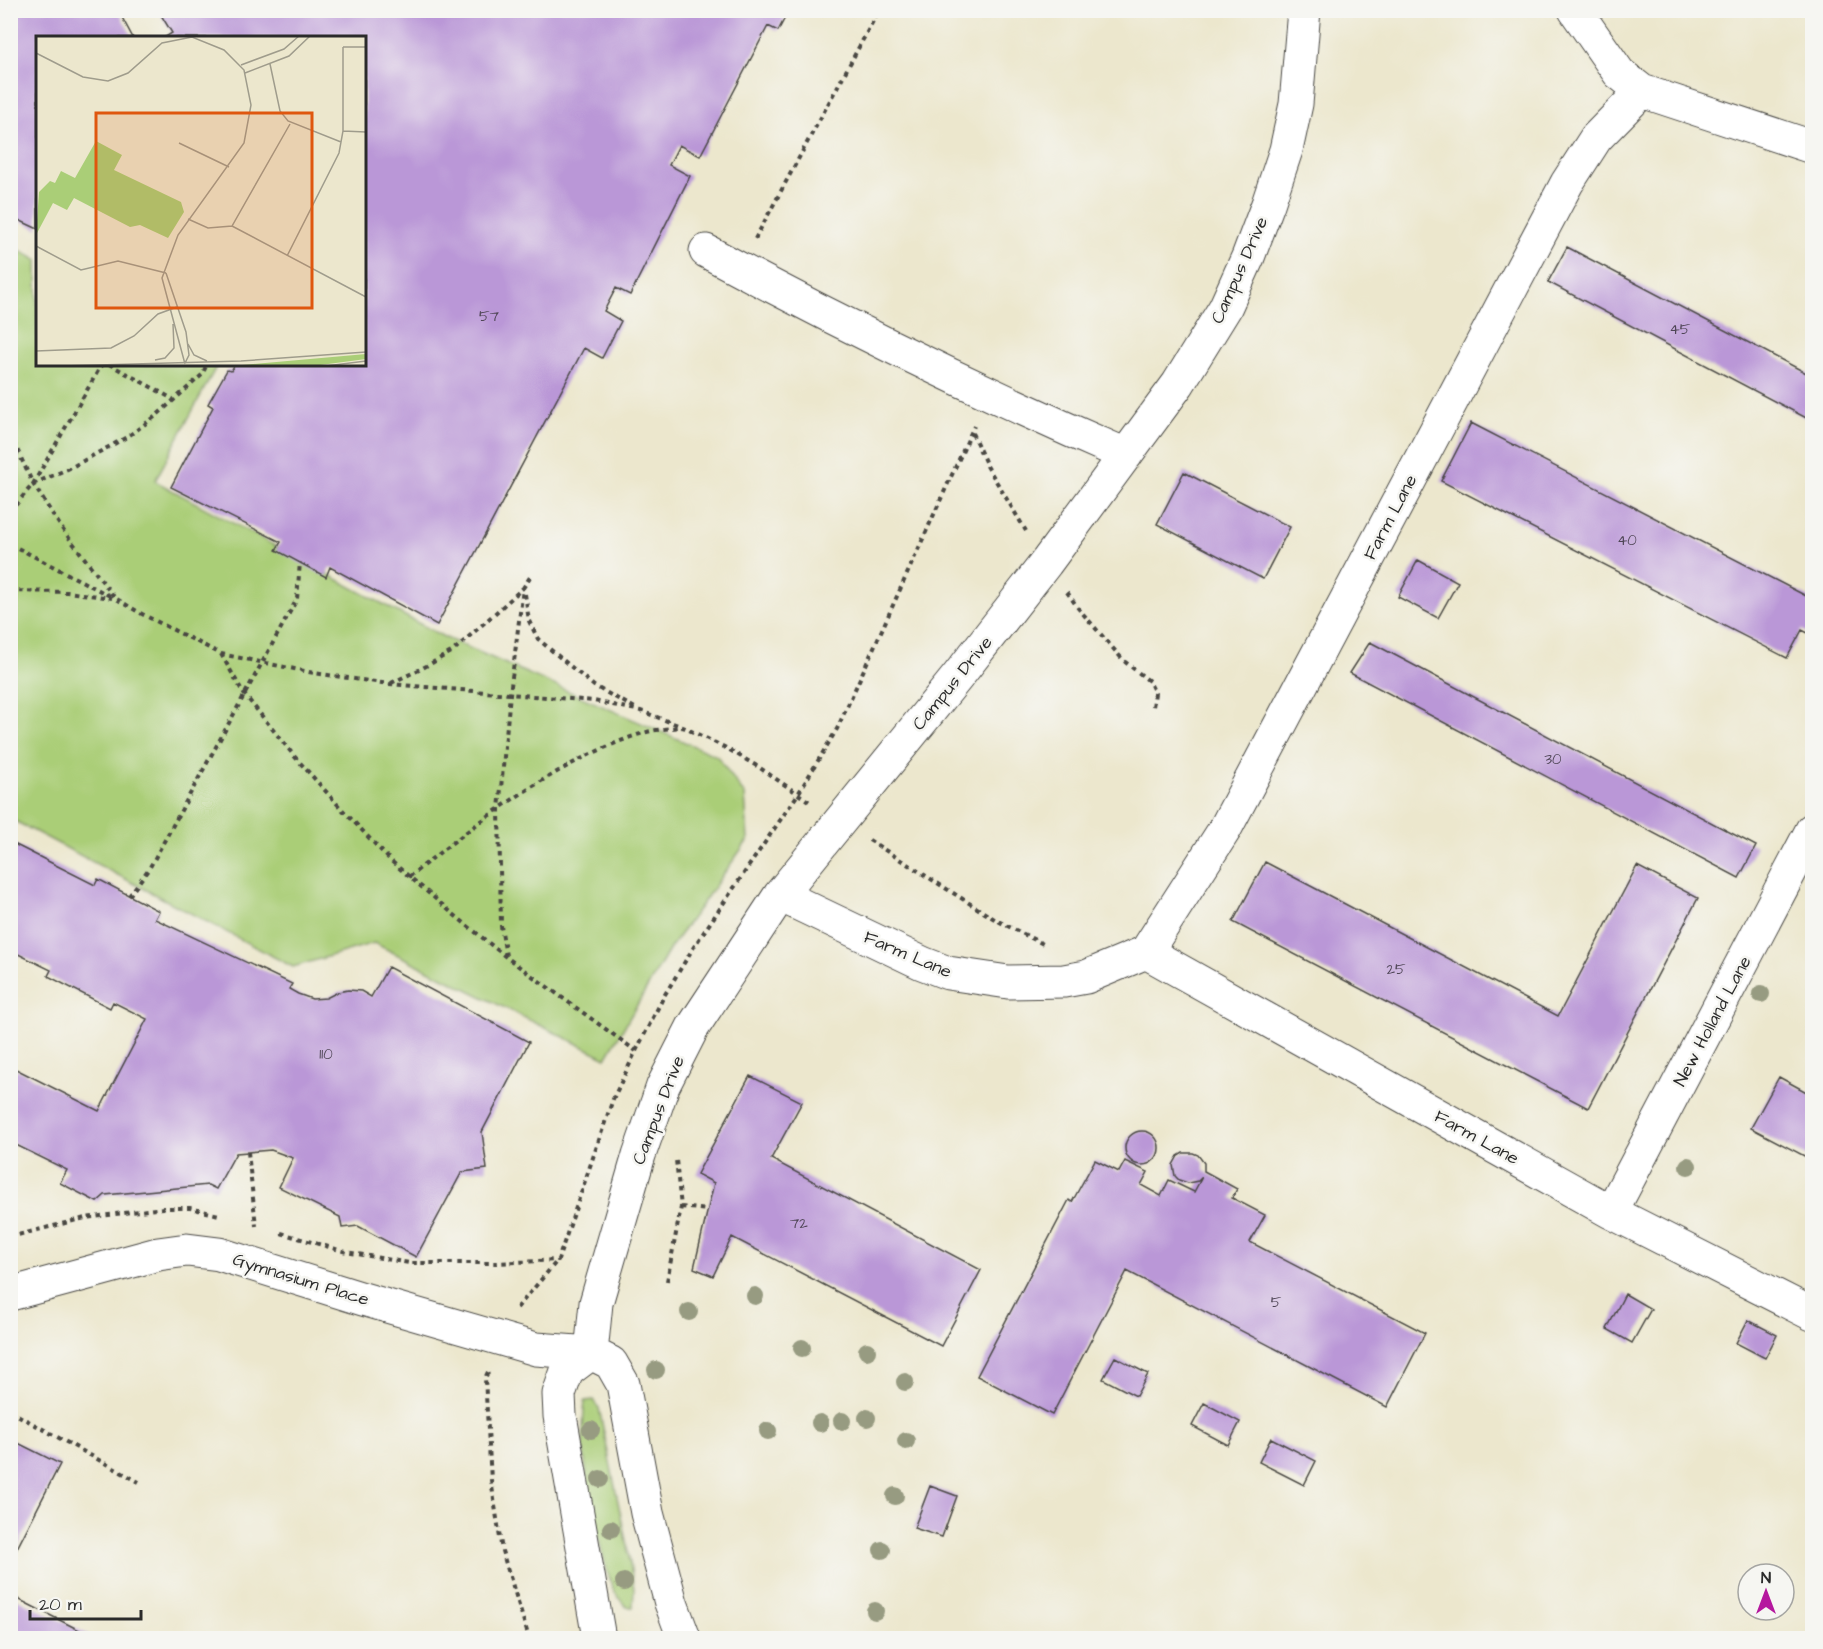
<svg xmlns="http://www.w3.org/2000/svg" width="1823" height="1649" viewBox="0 0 1823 1649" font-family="'Architects Daughter',sans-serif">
<rect width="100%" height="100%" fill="#f6f6f2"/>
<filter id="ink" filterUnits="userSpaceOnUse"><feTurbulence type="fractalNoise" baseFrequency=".0167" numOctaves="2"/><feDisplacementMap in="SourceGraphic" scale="12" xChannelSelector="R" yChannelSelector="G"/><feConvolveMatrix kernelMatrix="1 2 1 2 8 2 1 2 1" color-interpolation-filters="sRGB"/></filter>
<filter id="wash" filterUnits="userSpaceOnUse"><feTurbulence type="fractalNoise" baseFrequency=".008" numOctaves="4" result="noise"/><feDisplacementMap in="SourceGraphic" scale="24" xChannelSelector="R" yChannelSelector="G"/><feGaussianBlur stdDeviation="1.35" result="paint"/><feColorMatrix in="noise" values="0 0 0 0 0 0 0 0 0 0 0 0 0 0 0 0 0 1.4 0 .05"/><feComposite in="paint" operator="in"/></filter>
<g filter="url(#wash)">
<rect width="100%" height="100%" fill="#ece7cd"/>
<path fill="#aace77" stroke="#6a7c51" stroke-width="1.5" d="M10,245L37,260L38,364L217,365L155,481L444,637L717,756L745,795L748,840L671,947L606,1058L374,943L293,967L11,819Z
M594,1400L599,1408L628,1551L634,1589L633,1607H626C621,1601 616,1595 613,1588C606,1572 603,1556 599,1539C588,1495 579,1446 585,1401Z"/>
<g id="blocks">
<path fill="#ba97d7" d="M10,10H118L133,38H38V229L10,216Z
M158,10H789L778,31L768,26L700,156L679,145L669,165L690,176L630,295L616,288L604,311L621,321L602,358L584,348L437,625L330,567L326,577L276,550L281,542L171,487L213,407L208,404L227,370L231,371L235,364H364V38H164L172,33Z
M1567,247L1812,376V421L1548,282Z
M1471,423L1812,599V635L1802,630L1787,658L1441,481Z
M1184,472L1290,527L1263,579L1157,524Z
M1418,560L1458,582L1438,618L1398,597Z
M1370,642L1756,846L1739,878L1350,673Z
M10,842L95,885L98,879L159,911L155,919L292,984L289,989L298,994L312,999L326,998L338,992L348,990L361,991L371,997L388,967L529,1042L482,1132L487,1169L462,1172L416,1257L358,1226L342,1228L340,1217L279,1187L293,1158L271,1150L236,1153L216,1189L208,1185L105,1195L97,1202L60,1183L67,1170L10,1142V1066L99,1111L147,1019L113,1002L110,1008L48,976L51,970L10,950Z
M1265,862L1558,1016L1637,866L1698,898L1588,1108L1233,922Z
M750,1076L802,1102L771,1159L981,1270L941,1346L732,1237L713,1276L694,1268L714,1183L697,1174Z
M1779,1077L1812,1095V1160L1751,1128Z
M1125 1148a17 17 0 1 1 34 0a17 17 0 1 1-34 0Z
M1183,1153H1193L1198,1155L1204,1163V1171L1237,1189L1232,1198L1265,1215L1250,1242L1425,1333L1387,1407L1127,1271L1052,1415L977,1376L1069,1200L1072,1202L1095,1160L1119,1172L1125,1161L1148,1172L1141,1185L1161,1196L1169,1180L1194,1192L1202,1177L1198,1181L1188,1183L1179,1180L1175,1176L1173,1165L1178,1156Z
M1625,1294L1651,1309L1632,1343L1607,1329Z
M1748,1320L1777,1335L1765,1358L1736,1343Z
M1115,1357L1148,1374L1136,1396L1103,1379Z
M1204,1403L1240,1422L1228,1445L1192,1426Z
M1271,1438L1316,1461L1304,1485L1259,1462Z
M10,1439L60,1464L10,1562Z
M930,1486L957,1496L942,1537L914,1528Z
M10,1595L95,1638H10Z"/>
</g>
</g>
<g filter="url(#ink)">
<use href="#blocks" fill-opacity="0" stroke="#484743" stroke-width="1.5"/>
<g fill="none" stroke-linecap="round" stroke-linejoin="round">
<g stroke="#484743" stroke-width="35">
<path id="minor" d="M1575,10L1619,73L1642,91L1812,147
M706,251C843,325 983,393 1126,455
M780,895L922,963L948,973L1008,982L1064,981L1086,977L1146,952L1225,829L1567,183L1596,138L1642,91
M1146,952L1611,1212L1812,1314
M1611,1212L1812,830
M10,1294L158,1254L187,1250L219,1254L363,1299L536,1349L591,1353L611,1363L623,1384L647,1513L671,1603L684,1638
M599,1638L560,1416L559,1394L567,1371L591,1353L596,1303L639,1155L663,1086L693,1027L780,895L958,676L1046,563L1178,384L1225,308L1248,257L1268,204L1286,150L1296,104L1304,10"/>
</g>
<path stroke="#484743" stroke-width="4" stroke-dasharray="4.5 4.5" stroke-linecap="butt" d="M755,239L879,10
M109,364L173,399
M972,433L987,466L1026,531
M10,434L33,484L63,530L115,598L142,614L221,654L314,673L389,684L594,701L641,711L683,727L726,748L757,766L810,802
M33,484L70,468L127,437L156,416L202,375L207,364
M10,512L33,484L102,364
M10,544L112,597
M10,591L67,592L112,598
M1067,592L1078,608L1124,661L1149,681L1155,693L1153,707
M525,594L529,621L538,639L594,686L635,708
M221,654L244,694L295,757L339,806L391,861L452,913L506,957L636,1051
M391,683L421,669L453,651L523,588
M869,840L996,920L1045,945
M409,877C466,831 525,786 591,754C611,745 630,736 651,731C661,729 672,728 683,727
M129,896L150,867L297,599L300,562
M506,956L501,926L499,809L510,694L523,588L530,577
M248,1152L256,1226
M681,1207L708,1210
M281,1233L346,1252L409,1263H497L558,1260L613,1099L636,1051L664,996L695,945L798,794L837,729L974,426
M10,1237L85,1218L163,1208H190L219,1215
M667,1281L681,1207L676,1160
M517,1308L557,1261
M488,1372L485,1378L491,1480L502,1551L529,1638
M10,1411L139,1482"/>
<use href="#minor" stroke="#fff" stroke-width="33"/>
</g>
<g fill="#979b81">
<circle cx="1761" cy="994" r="9"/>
<circle cx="1688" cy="1166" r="9"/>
<circle cx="755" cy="1296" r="9"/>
<circle cx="689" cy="1312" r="9"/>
<circle cx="802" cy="1348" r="9"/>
<circle cx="867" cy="1351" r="9"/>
<circle cx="656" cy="1370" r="9"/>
<circle cx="905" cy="1382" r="9"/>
<circle cx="867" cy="1418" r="9"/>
<circle cx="842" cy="1421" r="9"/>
<circle cx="820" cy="1423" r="9"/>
<circle cx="591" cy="1430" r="9"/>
<circle cx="768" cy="1431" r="9"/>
<circle cx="906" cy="1441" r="9"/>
<circle cx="600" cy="1479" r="9"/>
<circle cx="895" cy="1496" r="9"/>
<circle cx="611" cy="1529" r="9"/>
<circle cx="882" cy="1550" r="9"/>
<circle cx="624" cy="1582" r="9"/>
<circle cx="875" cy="1611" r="9"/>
</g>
</g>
<g text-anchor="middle" stroke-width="5" stroke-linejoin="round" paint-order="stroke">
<g font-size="15" fill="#4f4656">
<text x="489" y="321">57</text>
<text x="1680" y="334">45</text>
<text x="1627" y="545">40</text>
<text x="1553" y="764">30</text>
<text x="1396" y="974">25</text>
<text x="326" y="1059">110</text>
<text x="799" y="1228">72</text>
<text x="1276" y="1307">5</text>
</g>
<g font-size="18" fill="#2b2b2b" stroke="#f6f6f2">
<text transform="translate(1239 270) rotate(-66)" y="6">Campus Drive</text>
<text transform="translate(1390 517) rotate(-62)" y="6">Farm Lane</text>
<text transform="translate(952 683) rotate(-51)" y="6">Campus Drive</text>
<text transform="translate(908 954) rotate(23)" y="6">Farm Lane</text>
<text transform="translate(1712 1021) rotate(-62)" y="6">New Holland Lane</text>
<text transform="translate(658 1110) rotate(-69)" y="6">Campus Drive</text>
<text transform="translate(1477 1137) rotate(29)" y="6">Farm Lane</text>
<text transform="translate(301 1279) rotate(17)" y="6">Gymnasium Place</text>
</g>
</g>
<g transform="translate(36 36)">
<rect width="330" height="330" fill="#ece7cd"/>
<path d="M60,105L86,119L78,134L145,166L148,176L132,202L104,189L94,191L38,162L31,174L17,167L0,199L3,156L14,145L19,147L25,135L39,142ZM330,318V323L277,330H195Z" fill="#aace77"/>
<path fill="none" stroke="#9f9c8c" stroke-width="1.5" d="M307,11H330M0,17L47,41L72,45L92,37L126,7L156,1L188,14L208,34L215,69L208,107L142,199L126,242L149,328M234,28L244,75L252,85L305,106M205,29L248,13L263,0M209,37L253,20L274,0M307,95L330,96M143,107L193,131M152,183L172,192L196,190L254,88M196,190L330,261M0,210L45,234L82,225L130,237M251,220L303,117L307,95V11M130,237L150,296L153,319L149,327M152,308L158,319L171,325M0,315L75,312L98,300L122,278L141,271M119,324L129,322L138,312L137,288M26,330L205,325L330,316M290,330L330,325"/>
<path fill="#df570e" fill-opacity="0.15" stroke="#df570e" stroke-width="3" d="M60,77H276V272H60Z"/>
<rect width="330" height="330" fill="none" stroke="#2b2b2b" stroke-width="3"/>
</g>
<rect width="1823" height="1649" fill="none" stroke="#f6f6f2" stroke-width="36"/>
<g transform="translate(1766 1592)"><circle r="28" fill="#f6f6f2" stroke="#a5a5a2" stroke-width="1.5"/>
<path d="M0-4.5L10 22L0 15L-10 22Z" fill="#b5179e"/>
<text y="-9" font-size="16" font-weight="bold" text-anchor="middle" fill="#2b2b2b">N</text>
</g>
<path d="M30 1610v9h111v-9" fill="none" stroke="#2b2b2b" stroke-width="3"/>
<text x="39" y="1610" font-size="18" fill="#2b2b2b" stroke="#f6f6f2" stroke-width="4.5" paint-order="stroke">20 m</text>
</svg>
